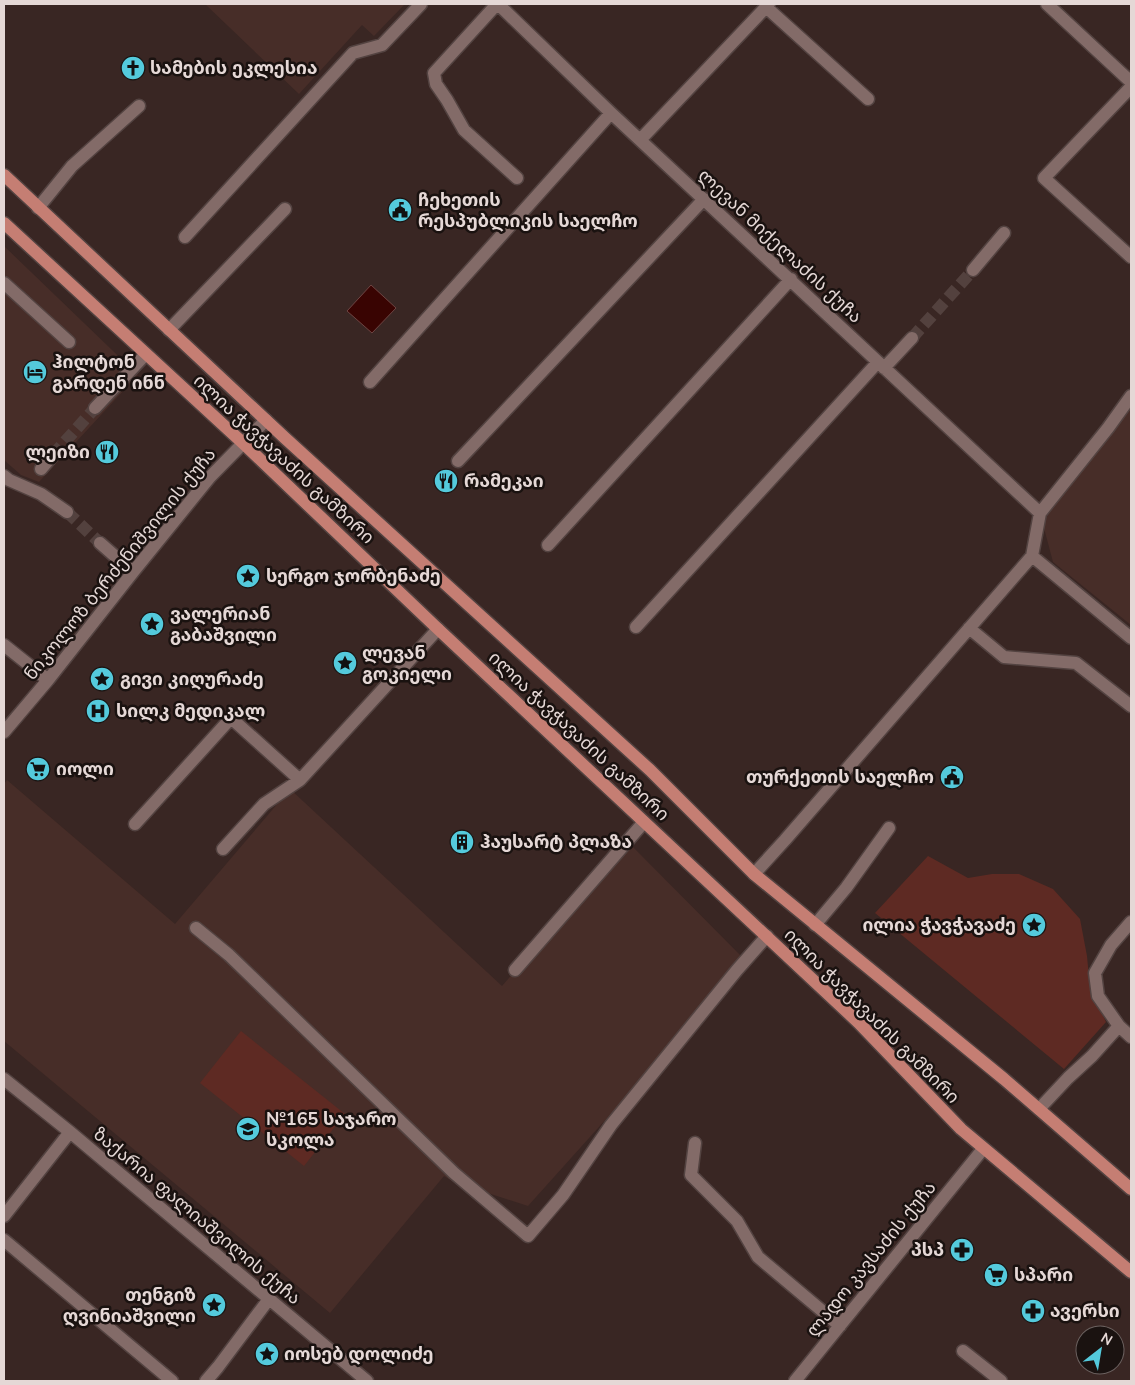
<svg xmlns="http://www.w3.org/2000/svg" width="1135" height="1385" viewBox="0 0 1135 1385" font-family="'Nunito Sans','Noto Sans Georgian',sans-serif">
<rect width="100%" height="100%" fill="#392623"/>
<path fill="#472d28" d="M205,4H405L374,36L362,25L299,94Z
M4,246L138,375L39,482L21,475L4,460Z
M1131,397V625L1053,562L1040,513Z
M7,780L175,924L290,789L502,986L627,841L747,962L528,1206L454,1182L444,1176L330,1313L4,1041V784Z"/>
<path fill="#5e2a23" d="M928,856L968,878L992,874H1019L1053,889L1080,919L1087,956L1090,988L1106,1022L1064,1069L875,913Z
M241,1031L345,1114L304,1166L200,1083Z"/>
<path fill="#390402" stroke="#6d4442" d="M371,285L396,308L372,333L347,311Z"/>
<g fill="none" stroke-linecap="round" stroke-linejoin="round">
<path stroke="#53413e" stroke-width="12" stroke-dasharray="12 6" stroke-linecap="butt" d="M912,338L973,270
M53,455L95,408
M67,512L100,543"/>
<g stroke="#534341" stroke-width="15">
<path id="minor" d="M497,4L434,73L436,84L447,100L464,130L517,178
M498,4L611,113L1040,513
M1047,4L1131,82
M766,7L868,99
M1131,87L1044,178L1131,257
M640,140L769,4
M38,208L72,166L139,106
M185,237L353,53L382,45L421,4
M973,270L1004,233
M4,283L69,342
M169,330L285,209
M884,368L912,338
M370,382L611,113
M95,408L146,354
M458,461L704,199
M41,469L53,455
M4,476L9,480L41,494L67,512
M100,543L133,572
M548,545L791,279
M1032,556L1131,638
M636,627L878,362
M969,628L1004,657L1076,663L1131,706
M4,645L48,680
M4,732L48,680L133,572L210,477L266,420
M135,824L231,718L300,780L438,629
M223,849L264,804L300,780
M754,874L785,840L1032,556L1040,513L1108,428L1131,396
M1131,922L1111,945L1095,973L1098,996L1119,1026L1131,1037
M815,925L846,888L889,828
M196,928L229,955L454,1173L528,1236L563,1195L611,1125L737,970L767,936
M515,970L644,822
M4,1079L70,1132L367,1381
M1039,1109L1068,1078L1092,1056L1119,1026
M695,1143L691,1175L737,1221L758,1257L840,1326
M4,1216L70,1132
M4,1240L172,1381
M963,1351L1001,1381
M206,1381L218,1367L269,1299
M795,1381L983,1149"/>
</g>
<g stroke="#534341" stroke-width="15">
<path id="major" d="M4,175L285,438L650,770L754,874L1004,1079L1131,1189
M4,223L244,444L438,629L859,1023L961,1129L1131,1272"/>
</g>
<use href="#minor" stroke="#836b68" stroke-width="12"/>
<use href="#major" stroke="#c57e73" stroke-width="12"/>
</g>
<defs>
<g id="church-disc" transform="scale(1.25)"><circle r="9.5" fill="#54cadc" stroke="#1a1210"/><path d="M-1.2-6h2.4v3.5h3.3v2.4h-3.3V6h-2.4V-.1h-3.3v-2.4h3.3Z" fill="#111"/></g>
<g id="civic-disc" transform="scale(1.25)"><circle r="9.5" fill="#54cadc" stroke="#1a1210"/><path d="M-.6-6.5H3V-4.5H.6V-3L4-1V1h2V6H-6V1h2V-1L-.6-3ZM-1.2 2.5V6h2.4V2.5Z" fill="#111"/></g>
<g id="hotel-disc" transform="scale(1.25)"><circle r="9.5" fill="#54cadc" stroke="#1a1210"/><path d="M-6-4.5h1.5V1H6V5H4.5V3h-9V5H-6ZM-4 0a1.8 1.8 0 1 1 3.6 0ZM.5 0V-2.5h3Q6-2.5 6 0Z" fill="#111"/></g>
<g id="restaurant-disc" transform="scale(1.25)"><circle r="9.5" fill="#54cadc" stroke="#1a1210"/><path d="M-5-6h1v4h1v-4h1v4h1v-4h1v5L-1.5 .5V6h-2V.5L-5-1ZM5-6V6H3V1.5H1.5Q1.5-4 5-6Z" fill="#111"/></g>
<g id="sight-disc" transform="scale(1.25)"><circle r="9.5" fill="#54cadc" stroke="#1a1210"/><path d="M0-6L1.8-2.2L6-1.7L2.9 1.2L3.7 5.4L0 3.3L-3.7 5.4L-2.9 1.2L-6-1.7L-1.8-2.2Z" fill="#111"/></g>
<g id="hospital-disc" transform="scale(1.25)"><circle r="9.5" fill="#54cadc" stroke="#1a1210"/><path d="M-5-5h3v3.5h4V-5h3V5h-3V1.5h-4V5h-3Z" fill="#111"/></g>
<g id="supermarket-disc" transform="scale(1.25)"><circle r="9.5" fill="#54cadc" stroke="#1a1210"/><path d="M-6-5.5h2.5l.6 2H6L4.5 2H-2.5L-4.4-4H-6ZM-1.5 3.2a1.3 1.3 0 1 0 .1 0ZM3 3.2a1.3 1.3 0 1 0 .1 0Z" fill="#111"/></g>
<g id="building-disc" transform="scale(1.25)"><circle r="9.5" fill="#54cadc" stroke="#1a1210"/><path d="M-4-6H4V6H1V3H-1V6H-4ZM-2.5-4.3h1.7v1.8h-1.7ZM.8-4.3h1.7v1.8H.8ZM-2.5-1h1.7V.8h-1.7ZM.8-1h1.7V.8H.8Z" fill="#111"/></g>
<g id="school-disc" transform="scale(1.25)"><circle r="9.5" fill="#54cadc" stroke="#1a1210"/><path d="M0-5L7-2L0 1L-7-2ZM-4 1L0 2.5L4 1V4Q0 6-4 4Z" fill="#111"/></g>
<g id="pharmacy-disc" transform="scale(1.25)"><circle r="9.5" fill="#54cadc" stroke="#1a1210"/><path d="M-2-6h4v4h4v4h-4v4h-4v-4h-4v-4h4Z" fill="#111"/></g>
</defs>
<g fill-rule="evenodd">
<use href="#church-disc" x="133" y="68"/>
<use href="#civic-disc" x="400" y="210"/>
<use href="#hotel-disc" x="35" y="372"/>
<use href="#restaurant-disc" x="107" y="452"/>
<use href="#restaurant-disc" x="446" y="481"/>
<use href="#sight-disc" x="248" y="576"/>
<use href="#sight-disc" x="152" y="624"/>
<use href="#sight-disc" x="345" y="663"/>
<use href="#sight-disc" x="102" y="679"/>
<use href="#hospital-disc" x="98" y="711"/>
<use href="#supermarket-disc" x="38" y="769"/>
<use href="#civic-disc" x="952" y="777"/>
<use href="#building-disc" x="462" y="842"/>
<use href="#sight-disc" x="1034" y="925"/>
<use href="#school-disc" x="248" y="1129"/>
<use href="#pharmacy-disc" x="962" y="1250"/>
<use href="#supermarket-disc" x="996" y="1275"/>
<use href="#sight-disc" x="214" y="1305"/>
<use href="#pharmacy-disc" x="1033" y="1311"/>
<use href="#sight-disc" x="267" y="1354"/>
</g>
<g text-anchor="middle" stroke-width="5" stroke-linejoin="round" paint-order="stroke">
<g font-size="18" font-weight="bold" fill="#e5d8d6" stroke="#1a1210" text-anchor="start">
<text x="150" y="74">სამების ეკლესია</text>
<text x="418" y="206">ჩეხეთის<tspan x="418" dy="21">რესპუბლიკის საელჩო</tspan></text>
<text x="52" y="368">ჰილტონ<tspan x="52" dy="21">გარდენ ინნ</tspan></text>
<text x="90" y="458" text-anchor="end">ლეიზი</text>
<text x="464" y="487">რამეკაი</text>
<text x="266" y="582">სერგო ჯორბენაძე</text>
<text x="170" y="620">ვალერიან<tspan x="170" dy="21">გაბაშვილი</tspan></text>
<text x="362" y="659">ლევან<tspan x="362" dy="21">გოკიელი</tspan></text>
<text x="120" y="685">გივი კიღურაძე</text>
<text x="116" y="717">სილკ მედიკალ</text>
<text x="56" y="775">იოლი</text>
<text x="934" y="783" text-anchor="end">თურქეთის საელჩო</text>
<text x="480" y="848">ჰაუსარტ პლაზა</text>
<text x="1016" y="931" text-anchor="end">ილია ჭავჭავაძე</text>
<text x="266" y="1125">№165 საჯარო<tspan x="266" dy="21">სკოლა</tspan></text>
<text x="944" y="1256" text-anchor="end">პსპ</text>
<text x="1014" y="1281">სპარი</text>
<text x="196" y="1301" text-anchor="end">თენგიზ<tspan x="196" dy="21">ღვინიაშვილი</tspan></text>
<text x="1050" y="1317">ავერსი</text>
<text x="284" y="1360">იოსებ დოლიძე</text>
</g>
<g font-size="18" fill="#e5d8d6" stroke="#1a1210">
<text transform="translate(780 246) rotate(43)" y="6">ლევან მიქელაძის ქუჩა</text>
<text transform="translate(284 459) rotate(43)" y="6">ილია ჭავჭავაძის გამზირი</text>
<text transform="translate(120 564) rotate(-51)" y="6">ნიკოლოზ ბერძენიშვილის ქუჩა</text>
<text transform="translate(579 736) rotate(43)" y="6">ილია ჭავჭავაძის გამზირი</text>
<text transform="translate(872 1016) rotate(45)" y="6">ილია ჭავჭავაძის გამზირი</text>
<text transform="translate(197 1216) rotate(40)" y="6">ზაქარია ფალიაშვილის ქუჩა</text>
<text transform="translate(871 1259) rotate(-51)" y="6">ლადო კავსაძის ქუჩა</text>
</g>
</g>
<rect width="1135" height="1385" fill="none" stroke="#e5d8d6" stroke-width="10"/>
<g transform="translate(1100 1350) rotate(31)"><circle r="24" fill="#1a1210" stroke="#6b615f"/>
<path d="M0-4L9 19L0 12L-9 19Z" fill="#54cadc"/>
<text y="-8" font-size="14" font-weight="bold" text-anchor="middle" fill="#e5d8d6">N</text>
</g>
</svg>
